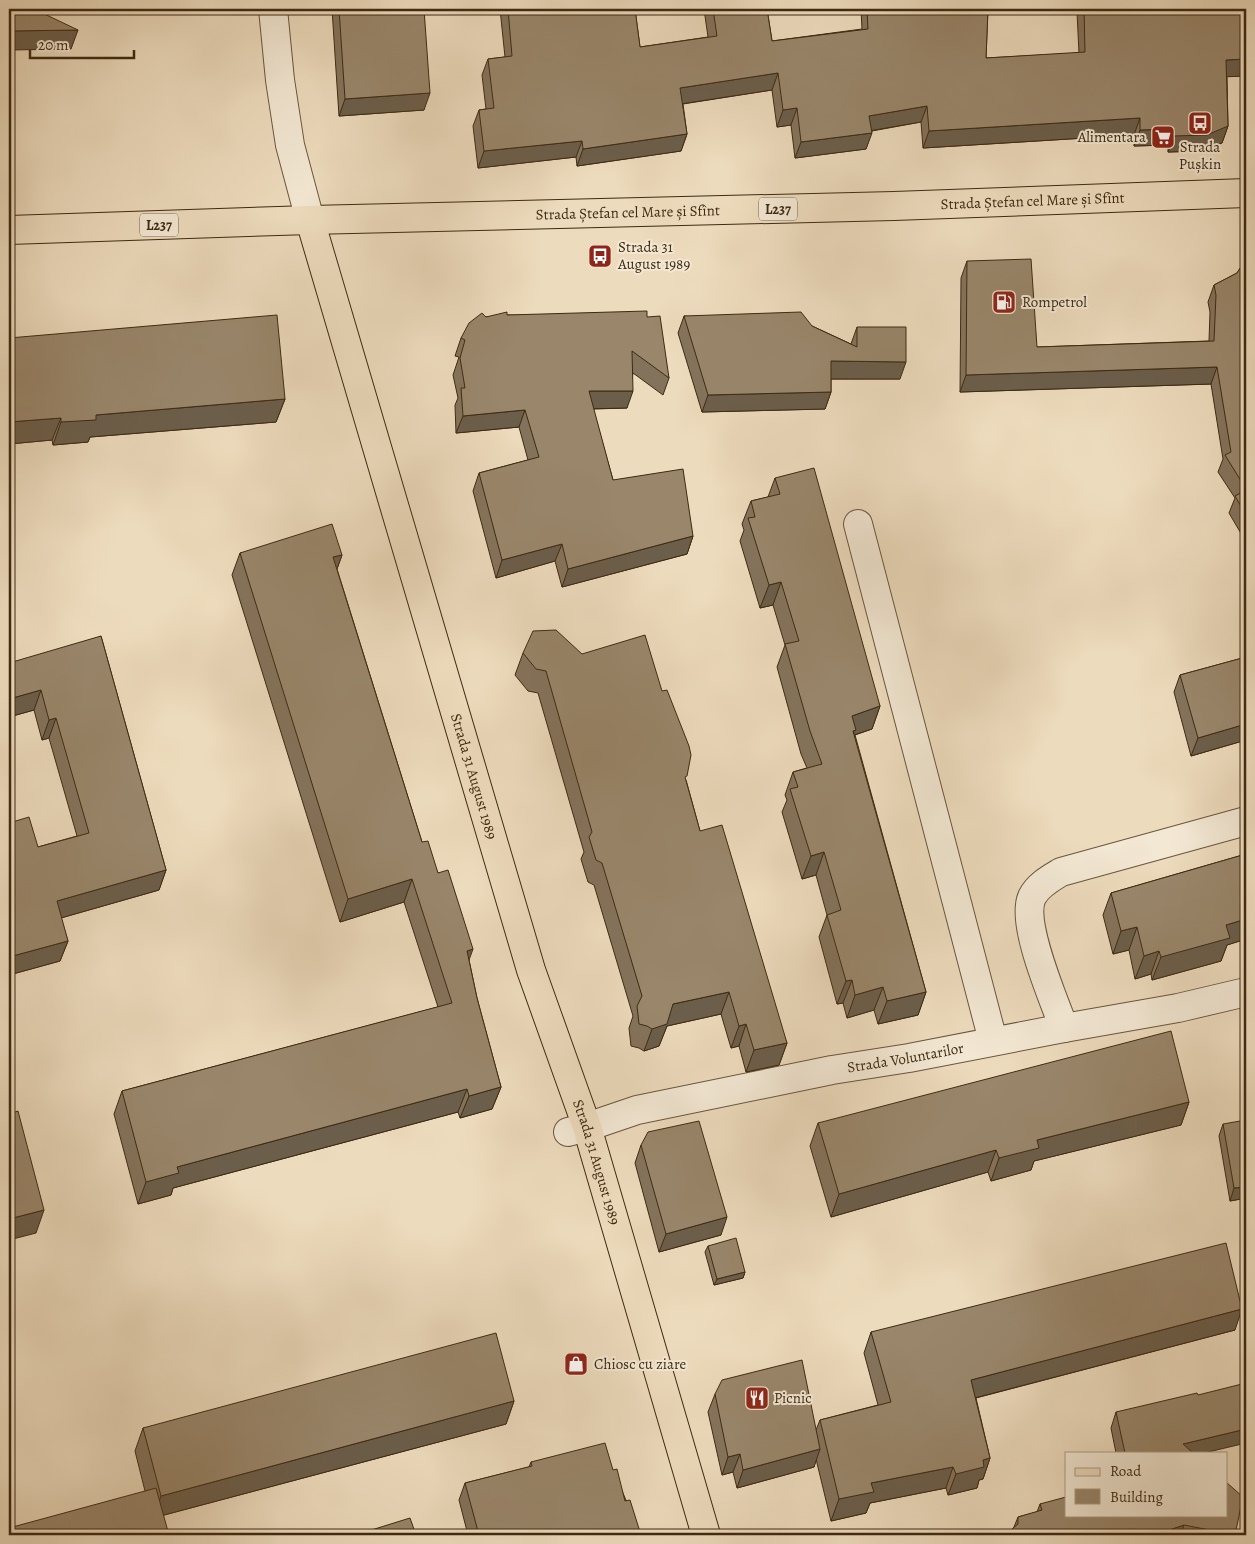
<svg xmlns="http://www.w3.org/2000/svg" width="1255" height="1544" viewBox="0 0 1255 1544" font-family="Alegreya,serif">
<rect width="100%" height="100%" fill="#eddbbd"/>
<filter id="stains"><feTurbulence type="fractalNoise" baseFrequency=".004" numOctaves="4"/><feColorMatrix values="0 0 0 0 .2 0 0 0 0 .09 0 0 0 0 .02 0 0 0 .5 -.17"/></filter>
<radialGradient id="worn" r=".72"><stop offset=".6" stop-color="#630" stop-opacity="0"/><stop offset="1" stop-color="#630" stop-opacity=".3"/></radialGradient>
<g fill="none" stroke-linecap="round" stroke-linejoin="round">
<g stroke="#6a563d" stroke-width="30">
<g id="minor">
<path d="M273,9L280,80L290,145L310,220"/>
<path d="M858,524L993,1041"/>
<path d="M1064,1028C1054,1000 1020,923 1032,897C1038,885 1051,878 1061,872L1246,821"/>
<path id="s1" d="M568,1132L587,1127L637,1110L832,1070L909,1058L1064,1028L1178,1008L1246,992"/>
</g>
</g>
<g stroke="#3e2a12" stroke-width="30">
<g id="major">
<path id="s2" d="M310,220L531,970L587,1127L706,1535"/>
<path id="s3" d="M9,230L310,220L894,206L1246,193"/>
</g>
</g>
<use href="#minor" stroke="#f3e8d4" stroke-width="28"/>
<use href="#major" stroke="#eddbbd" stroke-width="28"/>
</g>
<path fill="#84735c" stroke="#3e2a12" d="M332,9H424V110L339,116Z
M500,9H635L640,47L708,37L704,9H767L772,41L862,29L861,9H989H988L986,58L1079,53L1077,12L1051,13V9H1246V76H1227L1228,126L1222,143L1201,151L1168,152V145L1134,146V135L923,148L921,122L872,131L866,149L795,158L791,125L777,127L772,90L683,104L687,134L681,151L577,166L576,157L478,168L473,126L479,110L486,109L482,75L488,59L505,57Z
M1246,259V542L1229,513L1235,498L1218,472L1223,459L1211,384L960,392L961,278L967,261L1037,347L1209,341L1210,312L1208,302L1214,285L1237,273Z
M507,315L647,317L669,378L663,395L633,373L627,408L593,409L613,480L693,536L687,554L562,587L555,561L496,578L473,491L479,473L528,460L519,427L456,433L455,405L458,398L453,375L459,357L455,356L461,338L486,317Z
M684,316L812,326L851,344L857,327L900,379H831V392L825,409L702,412L678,333Z
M9,338L285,399L276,422L90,437L88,442L53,445L52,440L9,444Z
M775,478L880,706L872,729L855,735L926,992L918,1015L878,1024L874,1010L847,1018L843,1003L837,1004L819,937L827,915L816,875L802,879L782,812L787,800L785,795L793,772L807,768L801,754L777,667L785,645L773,605L760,608L740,541L744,530L742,524L751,501L768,497Z
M240,553L342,555L337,569L422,842L438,873L469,960L477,998L501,1087L492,1109L460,1118L458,1112L173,1188L171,1195L138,1204L114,1114L122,1091L438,1007L404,902L340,922L232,575Z
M101,636L166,870L159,890L61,918L68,941L60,961L9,975V823L38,847L77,836L49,738L42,740L34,710L9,717Z
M523,653L686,780L700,831L787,1043L779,1065L746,1072L739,1046L731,1048L721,1014L667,1026L659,1046L644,1051L639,1048L631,1046L629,1028L633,1016L594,885L588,882L581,859L584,852L538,693L528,691L515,675Z
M1246,657V740L1191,756L1174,692L1180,675Z
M1246,854V939L1227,945L1221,961L1152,980L1151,974L1135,979L1129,950L1113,954L1103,915L1111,893Z
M1189,1102L1181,1125L1034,1161L1031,1170L991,1181L988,1172L831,1217L810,1146L818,1123Z
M1223,1124L1246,1198L1230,1201L1219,1136Z
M641,1145L721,1235L659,1252L635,1163Z
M708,1246L745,1272L743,1278L714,1285L705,1252Z
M1235,1330L976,1398L990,1458L983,1479L979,1480L977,1488L948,1495L946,1488L870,1503L866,1513L831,1521L816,1459L814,1467L737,1488L733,1472L722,1475L708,1412L715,1394L816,1430L820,1420L878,1405L864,1353L871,1332Z
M514,1401L506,1424L164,1515L145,1491L135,1451L143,1428Z
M1116,1412L1204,1453H1116L1111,1428Z
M531,1462L613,1470L641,1535H468L459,1500L465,1483L529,1467Z
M1040,1504L1226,1515L1235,1535H1008L1014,1527L1018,1517L1037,1512Z"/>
<path fill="#6b5e4b" stroke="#3e2a12" d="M1053,9H1078L1077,12L1051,13Z
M78,30L71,49L9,50V31Z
M1246,59V76L1220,77L1226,60Z
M778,73L772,90L674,105L680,88Z
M430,93L424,110L339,116L345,99Z
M927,106L921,122L863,132L869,116Z
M797,108L791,125L777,127L783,110Z
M1140,118L1134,135L923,148L929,131Z
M1228,126L1222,143L1201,151L1168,152L1174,136Z
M1174,129L1168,145L1134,146L1140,130Z
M872,133L866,149L795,158L801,142Z
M687,134L681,151L577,166L583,149Z
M582,141L576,157L478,168L484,151Z
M831,361L906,362L900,379H825Z
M1217,367L1211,384L960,392L966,375Z
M589,391H633L627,408L582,409Z
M831,392L825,409L702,412L708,395Z
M285,399L276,422L90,437L88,442L53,445L61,422L96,415Z
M525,410L519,427L456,433L463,416Z
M61,418L52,440L9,444V422Z
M693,536L687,554L562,587L568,569Z
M562,544L555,561L496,578L502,560Z
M342,555L334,577L333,557Z
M781,582L773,605L760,608L769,585Z
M41,690L34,710L9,717V699Z
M880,706L872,729L854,735L852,716Z
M56,718L49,738L42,740L49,720Z
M1246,724V740L1191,756L1198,738Z
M824,852L816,875L802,879L811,856Z
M166,870L159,890L50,921L57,901Z
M412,879L404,902L340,922L348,899Z
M1246,919V939L1227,945L1221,961L1152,980L1161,957L1226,925Z
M1137,927L1129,950L1113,954L1121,931Z
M68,941L60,961L9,975V957Z
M473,949L465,971L467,951Z
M1159,951L1151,974L1135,979L1144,956Z
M852,980L843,1003L837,1004L846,981Z
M883,987L874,1010L847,1018L855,995Z
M729,992L721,1014L667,1026L659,1046L644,1051L652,1029L673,1004Z
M926,992L918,1015L878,1024L887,1001Z
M746,1024L739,1046L731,1048L739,1026Z
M787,1043L779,1065L746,1072L754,1050Z
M501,1087L492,1109L460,1118L469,1096Z
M467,1089L458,1112L173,1188L171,1195L138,1204L146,1182L177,1167Z
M1189,1102L1181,1125L1034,1161L1031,1170L991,1181L999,1158L1037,1140Z
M996,1150L988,1172L831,1217L839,1194Z
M1246,1187V1198L1230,1201L1234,1188Z
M44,1210L36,1233L9,1240V1219Z
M727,1217L721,1235L659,1252L666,1234Z
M745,1272L743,1278L714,1285L717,1279Z
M1242,1309L1235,1330L963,1401L971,1380Z
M514,1401L506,1424L153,1518L161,1496Z
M1246,1429V1443L1204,1453H1179L1183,1444Z
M820,1449L814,1467L737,1488L743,1470Z
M740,1454L733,1472L722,1475L728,1457Z
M990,1458L983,1479L979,1480L977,1488L948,1495L956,1474L983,1460Z
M953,1467L946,1488L870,1503L866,1513L831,1521L839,1499L871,1483Z
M1184,1525L1181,1535H1154Z"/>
<path fill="#99866b" stroke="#3e2a12" d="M9,9H34L78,30L9,31Z
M339,9H424L430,93L345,99Z
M508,9H635L640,47L717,36L713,9H767L772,41L868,29L867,9H988L986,58L1085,52L1084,9H1246V59L1226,60L1228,126L1207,135L1174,136V129L1140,130V118L929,131L927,106L869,116L872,133L801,142L797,108L783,110L778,73L680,88L687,134L583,149L582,141L484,151L479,110L494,108L488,59L512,56Z
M1031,259L1037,347L1214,341L1216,295L1214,285L1237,273L1246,259V489L1225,455L1231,452L1217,367L966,375L967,261Z
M647,311V317L660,316L669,378L632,351L633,391H589L613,480L683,469L693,536L568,569L562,544L502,560L479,473L539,457L525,410L463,416L461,388H465L460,358L465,340L461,338L469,323L482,313L486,317L507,312V315Z
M801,312L812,326L857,347V327H906V362L831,361V392L708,395L684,316Z
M277,315L285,399L96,415V420L61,422V418L9,422V338Z
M814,468L880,706L852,716L856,730L853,731L926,992L887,1001L883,987L855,995L852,980L846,981L827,915L841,910L824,852L811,856L790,789L798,787L793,772L822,764L810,731L785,644L799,641L781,582L769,585L748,518L755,517L751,501L780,494L775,478Z
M1246,490V515L1235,496Z
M332,524L342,555L333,557L422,842L428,841L438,873L448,870L473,949L467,951L477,998L501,1087L469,1096L467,1089L177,1167L179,1173L146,1182L122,1091L452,1003L412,879L348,899L240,553Z
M556,630L582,654L645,635L662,691L667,690L689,746L691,755L687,776L685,777L700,831L722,825L787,1043L754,1050L746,1024L739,1026L729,992L673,1004L667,1024L652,1029L647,1026L639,1024L637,1006L642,996L602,863L596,860L589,837L592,832L546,671L536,669L523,653L533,631Z
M101,636L166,870L57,901L68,941L9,957V823L29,817L38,847L89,833L56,718L49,720L41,690L9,699V663Z
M1246,657V724L1198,738L1180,675Z
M1246,854V919L1226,925L1230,938L1161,957L1159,951L1144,956L1137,927L1121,931L1111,893Z
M1171,1031L1189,1102L1037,1140L1039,1148L999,1158L996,1150L839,1194L818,1123Z
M18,1111L44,1210L9,1219V1114Z
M1246,1120V1187L1234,1188L1223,1124Z
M699,1121L727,1217L666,1234L641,1145L648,1132Z
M736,1238L745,1272L717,1279L708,1246Z
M1226,1243L1242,1309L971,1380L990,1458L983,1460L984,1467L956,1474L953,1467L871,1483L874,1492L839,1499L820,1420L891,1402L871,1332Z
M496,1333L514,1401L161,1496L143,1428Z
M802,1360L820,1449L743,1470L740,1454L728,1457L715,1394L722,1380Z
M1246,1383V1429L1183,1444L1193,1453H1125L1116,1412L1197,1393L1198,1395Z
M605,1443L613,1470L617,1469L625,1501L630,1500L641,1535H479L465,1483L532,1466L531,1462Z
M1226,1482L1243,1497L1235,1535L1184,1525L1154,1535H1008L1011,1530L1018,1524V1517L1042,1510L1040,1504L1066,1497V1515H1226Z
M156,1488L169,1535H9V1528Z
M410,1518L416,1535H366L365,1532Z"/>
<defs>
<g id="bus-square" transform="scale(1.25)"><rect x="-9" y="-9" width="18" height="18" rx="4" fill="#8f2418" stroke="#f3e8d4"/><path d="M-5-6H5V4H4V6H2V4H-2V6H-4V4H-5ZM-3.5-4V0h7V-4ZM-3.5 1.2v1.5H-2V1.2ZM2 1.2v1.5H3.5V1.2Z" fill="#fff"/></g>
<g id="supermarket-square" transform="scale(1.25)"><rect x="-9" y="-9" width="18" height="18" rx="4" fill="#8f2418" stroke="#f3e8d4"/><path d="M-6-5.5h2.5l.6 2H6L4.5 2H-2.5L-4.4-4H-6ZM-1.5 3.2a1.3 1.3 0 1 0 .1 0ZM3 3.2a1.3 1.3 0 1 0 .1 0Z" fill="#fff"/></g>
<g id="fuel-square" transform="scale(1.25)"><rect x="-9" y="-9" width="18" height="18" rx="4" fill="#8f2418" stroke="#f3e8d4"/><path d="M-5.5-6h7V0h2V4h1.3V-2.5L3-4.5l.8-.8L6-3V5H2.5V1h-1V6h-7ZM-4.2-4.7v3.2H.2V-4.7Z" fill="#fff"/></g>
<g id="shop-square" transform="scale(1.25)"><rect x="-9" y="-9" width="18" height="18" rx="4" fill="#8f2418" stroke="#f3e8d4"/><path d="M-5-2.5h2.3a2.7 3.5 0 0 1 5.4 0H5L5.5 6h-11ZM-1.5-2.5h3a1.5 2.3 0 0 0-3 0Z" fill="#fff"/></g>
<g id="restaurant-square" transform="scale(1.25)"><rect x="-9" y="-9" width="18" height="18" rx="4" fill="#8f2418" stroke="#f3e8d4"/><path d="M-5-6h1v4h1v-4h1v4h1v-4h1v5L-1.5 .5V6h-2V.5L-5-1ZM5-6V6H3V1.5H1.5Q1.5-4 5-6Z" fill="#fff"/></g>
</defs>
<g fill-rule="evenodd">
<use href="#bus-square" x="1200" y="123"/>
<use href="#supermarket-square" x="1163" y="137"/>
<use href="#bus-square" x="600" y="256"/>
<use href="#fuel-square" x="1004" y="302"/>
<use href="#shop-square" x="576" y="1364"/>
<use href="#restaurant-square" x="757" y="1398"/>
</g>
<g text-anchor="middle" stroke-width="4" stroke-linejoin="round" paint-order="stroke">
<g fill="#f3e8d4" stroke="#74634c" stroke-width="1">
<rect x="759" y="197.5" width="38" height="23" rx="4"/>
<rect x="140" y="213.5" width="38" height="23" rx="4"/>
</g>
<g font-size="14" font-weight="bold" fill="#3e2a12">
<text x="778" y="214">L237</text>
<text x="159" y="230">L237</text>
</g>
<g font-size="15" fill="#3e2a12" stroke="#f3e8d4" text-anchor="start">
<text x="1146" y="142" text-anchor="end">Alimentara</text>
<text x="1200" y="152" text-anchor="middle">Strada<tspan x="1200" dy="17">Pușkin</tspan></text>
<text x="618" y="252">Strada 31<tspan x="618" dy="17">August 1989</tspan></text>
<text x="1022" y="307">Rompetrol</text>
<text x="594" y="1369">Chiosc cu ziare</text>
<text x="774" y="1403">Picnic</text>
</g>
<g font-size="15" fill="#3e2a12" stroke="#f3e8d4">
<text dy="5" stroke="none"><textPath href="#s3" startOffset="1024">Strada Ștefan cel Mare și Sfînt</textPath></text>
<text dy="5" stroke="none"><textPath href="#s3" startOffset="619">Strada Ștefan cel Mare și Sfînt</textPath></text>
<text dy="5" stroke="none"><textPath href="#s2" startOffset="580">Strada 31 August 1989</textPath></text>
<text dy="5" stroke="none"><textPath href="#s1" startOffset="346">Strada Voluntarilor</textPath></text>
<text dy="5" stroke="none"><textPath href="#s2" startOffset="985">Strada 31 August 1989</textPath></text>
</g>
</g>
<rect width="1255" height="1544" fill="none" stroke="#eddbbd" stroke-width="30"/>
<rect x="10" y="10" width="1235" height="1524" fill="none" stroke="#3e2a12" stroke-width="2.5"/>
<rect x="15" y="15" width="1225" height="1514" fill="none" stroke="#3e2a12"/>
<rect x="1065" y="1452" width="162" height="65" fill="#f3e8d4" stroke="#ab9c86"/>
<rect x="1075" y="1468" width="25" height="8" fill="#eddbbd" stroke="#ab9c86"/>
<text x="1110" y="1476" font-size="15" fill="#3e2a12">Road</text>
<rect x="1075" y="1489" width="25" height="15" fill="#99866b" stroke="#ab9c86"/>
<text x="1110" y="1502" font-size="15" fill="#3e2a12">Building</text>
<path d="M30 50v8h104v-8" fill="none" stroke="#3e2a12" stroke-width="2.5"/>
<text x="38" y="50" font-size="15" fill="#3e2a12" stroke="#f3e8d4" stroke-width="4" paint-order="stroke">20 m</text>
<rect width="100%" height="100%" filter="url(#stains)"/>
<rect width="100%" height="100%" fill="url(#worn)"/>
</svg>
